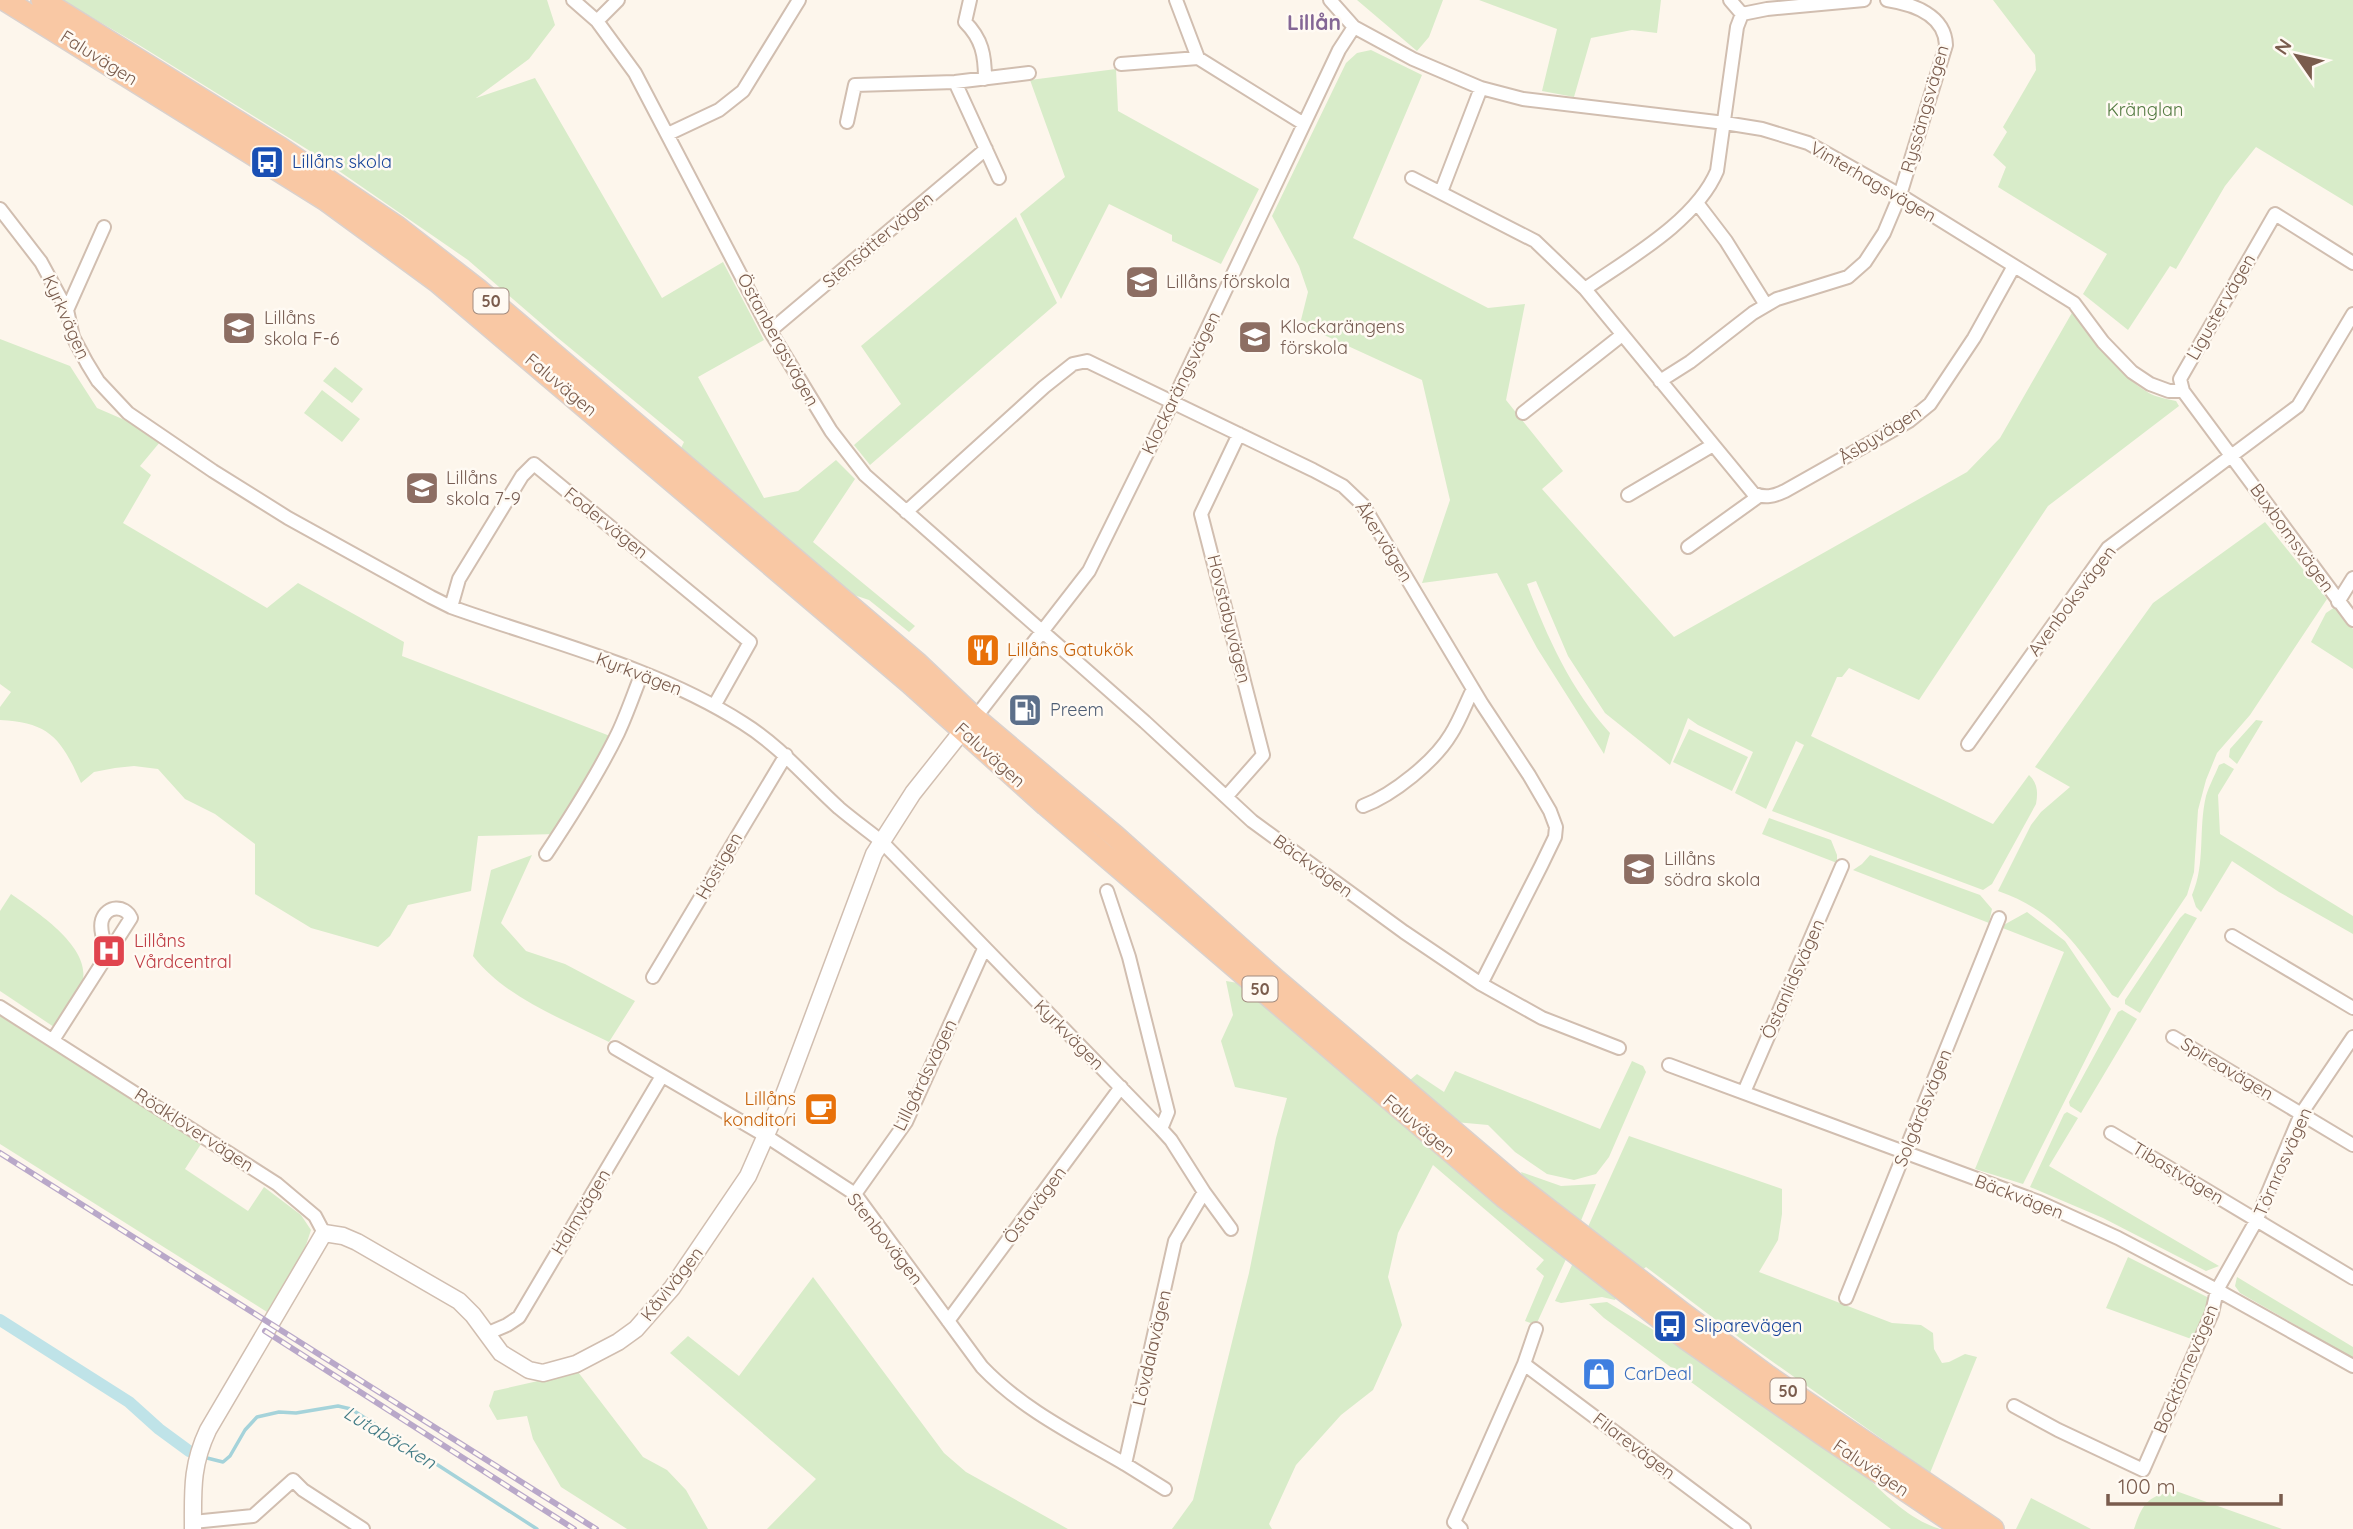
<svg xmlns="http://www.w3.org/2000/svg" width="2353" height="1529" viewBox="0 0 2353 1529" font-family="Quicksand,sans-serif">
<rect width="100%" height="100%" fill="#fdf6ec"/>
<path fill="#d8ecc9" d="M62,0H547L555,25L529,59L476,98L535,78L662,298L723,262L764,340L698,377L764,498L798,491L836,460L855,479L813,542L915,626L909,632L869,600L851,594L681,448L684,442L558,338L468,260L310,151L139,45Z
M1357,0H1443L1429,37L1417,51Z
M1479,0H1661L1657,33L1632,30L1591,38L1574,97L1542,91L1557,29Z
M1993,0H2353V206L2256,147L2225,186L2176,269L2170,266L2128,330L2083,294L2107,254L1998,187L2006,167L1993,155L2007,132L2003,127L2036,70L2035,55Z
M1371,50L1422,75L1353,238L1488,308L1525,304L1506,400L1563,471L1542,489L1674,637L1967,472L2000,438L2073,311C2093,338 2119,376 2149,393C2156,397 2167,399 2176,401L2179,406L2048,506L1919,700L1849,668L1842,677H1837L1811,736L1993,824L2029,775C2038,783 2038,793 2036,804L1992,884L1983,890L1772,811L1804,745L1796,741L1766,809L1735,793L1753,752L1698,725L1688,718L1670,765L1605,713L1568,656L1536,581L1527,584C1547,637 1571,690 1610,733L1604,754L1537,648L1497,573L1422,583L1450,500L1422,380L1300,324L1308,292L1299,266L1272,216L1346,63L1357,53Z
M1116,69L1118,111L1259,189L1221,264L1172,241V235L1109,204L1061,299L1020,214L1065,177L1030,80Z
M1016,217L1057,303L870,465L854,445L901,404L861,346Z
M0,339L70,366L97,408L127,421L160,442L140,466L151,475L123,523L267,608L298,583L404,642L402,656L610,736L556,834L478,836L471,891L408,905L390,936L378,947L311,928L255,894V844L215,814L185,799L158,769L134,766L115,768L94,772L81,783C62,740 50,722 0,720V707L11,692L0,684Z
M335,367L363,389L352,403L323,381Z
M322,390L360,419L342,442L304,413Z
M2265,522L2327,599L2250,715L2217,753L2206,780L2198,810L2194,872L2187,895L2118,998L2112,995C2079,948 2056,911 1998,891L2031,825L2041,812L2070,787L2035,767L2153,603Z
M2335,607L2353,629V669L2311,642L2326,613Z
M2256,720L2263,721L2237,764L2229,757L2230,749Z
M1689,729L1748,757L1732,791L1673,762Z
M2224,763L2234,769L2218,795L2220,834L2353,916V934L2279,892L2232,861L2201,912L2196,907L2192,895C2206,863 2198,830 2206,796C2209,786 2215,775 2219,765Z
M1769,818L1831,840L1837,855V863L1762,834Z
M532,855L501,923L526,951L565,964L635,1001L609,1042C561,1018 507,999 473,956L491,870Z
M1870,855L1980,895L1992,909L1989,923L1853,870L1862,864Z
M11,894C34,910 89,945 83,979C82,988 60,1017 54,1027L0,991V911Z
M2027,912L2065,941L2111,1009L2023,1184L1975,1169L2064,952L2000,927Z
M2185,913L2197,918L2140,1013L2125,1004V1000L2180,918Z
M1226,981L1238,983L1567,1257L1536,1325L1525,1321L1544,1276L1536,1269L1544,1260L1433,1165L1398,1233L1388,1277L1402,1325L1373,1390L1341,1415L1296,1465L1269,1524L1272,1529H1172L1193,1500L1249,1273L1276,1138L1287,1098L1235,1087L1221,1041L1233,1015Z
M2122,1010L2137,1019L2081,1113L2070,1106L2069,1102L2118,1012Z
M0,1016L201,1144L185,1169L248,1211L264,1187L301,1215L311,1230L305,1248L267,1312L0,1144Z
M1632,1061L1643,1066L1646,1072L1609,1157L1596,1174L1574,1180L1547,1174L1515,1152L1488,1125L1455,1122L1409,1081L1417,1074L1444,1092L1455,1071L1600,1129Z
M2067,1112L2078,1118L2049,1166L2219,1266L2206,1271L2103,1218L2030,1187L2064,1114Z
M1629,1136L1782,1189V1214L1778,1240L1759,1272L1892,1323L1921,1325L1933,1333L1934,1349L1942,1363L1949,1362L1965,1354L1977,1357L1930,1473L1749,1345L1646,1267L1641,1271L1587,1229Z
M1521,1172L1561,1186L1596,1184L1580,1223L1522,1175Z
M2128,1257L2213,1300L2194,1340L2106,1308Z
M1573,1263L1617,1297L1615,1300L1602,1297L1561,1303L1555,1301Z
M813,1277L944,1453L966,1472L1068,1529H767L816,1479L670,1353L688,1336L739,1376Z
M2237,1277L2353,1347V1358L2240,1293L2235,1286Z
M1607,1302L1685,1349L1864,1474C1885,1495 1910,1520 1940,1529H1891L1604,1318L1589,1304Z
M578,1372L643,1457L667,1470L686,1490L708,1529H627L561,1487L533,1439L527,1416L497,1420L489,1406L494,1391Z
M2176,1491L2282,1529H2134C2143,1502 2148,1496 2176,1491Z
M2031,1498L2091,1529H2016Z"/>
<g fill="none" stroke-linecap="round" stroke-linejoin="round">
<path stroke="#a5d3da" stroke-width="3.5" d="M207,1458L223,1462L230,1456L245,1430L257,1417L279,1412L296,1413L338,1406L351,1409L537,1529"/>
<path stroke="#bfe3e8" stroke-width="12" d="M0,1320L129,1402L159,1429L189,1451"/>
<g stroke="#d1beb0" stroke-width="16">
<path id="minor" d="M573,0L597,21L635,73L770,331L831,431L865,475L1145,722L1252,821L1404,932L1481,984L1542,1018L1619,1048
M970,0L965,22C982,39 985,55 985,79
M1176,0L1198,58L1304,124
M1330,0L1354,27L1413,59L1481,88L1523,99L1725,123L1762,129L1808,143L1900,195L2074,303L2103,342L2132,372L2150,384L2169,391H2183
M1730,0L1742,14
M597,21L618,0
M1121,64L1198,58
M955,82L999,178
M847,122L855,85L955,82L1029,73
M668,134L719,110L743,91L799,0
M1412,178L1535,241L1585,289L1753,493C1765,499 1774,496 1785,491L1909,421L1930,404L1974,338L2014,266
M1441,192L1481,88
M1697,203L1726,241L1766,305
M0,209L41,262L67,310L73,337L87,363L98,381L128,413L213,471L288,518L431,597L451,607C549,642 655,667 743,723C780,746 807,779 839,808C852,819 867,830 881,841L1161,1129L1171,1140L1204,1192L1231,1229
M2353,263L2275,214L2180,379L2183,391L2353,620
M1585,289C1628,259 1696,221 1717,171L1737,27L1742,14L1767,9L1864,0
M67,310L104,227
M770,331L986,149
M1660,381L1690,362L1753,313L1777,299L1848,277L1865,262L1884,233L1900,195L1946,45C1945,15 1913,4 1887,0
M1523,413L1622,335
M1628,495L1713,445
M906,512L1044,387L1073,364L1087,361L1313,470L1343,486L1363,505L1482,704L1529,775L1550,811L1556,827L1555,837L1541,866L1481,984
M1688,547L1759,496
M2338,602L2353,578
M451,607L459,579L522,476L534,464L750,642L714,706
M975,718L1089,571L1172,403L1339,50L1354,27
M1968,744L2108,548L2298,406L2353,314
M1226,797L1263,755L1201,514L1239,434
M1363,806C1393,795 1435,761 1451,734C1460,720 1466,703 1473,689
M546,854C572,815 597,776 618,733C627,714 634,693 642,673
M1107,891L1129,957L1168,1112L1161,1129
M2232,936L2353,1008
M653,977L786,755
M0,1007L277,1184L315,1216L324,1233
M2173,1037L2353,1145
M53,1040L131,918C125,905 107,905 102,920C99,930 105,944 108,953
M615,1048L766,1136L855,1194L982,1367C1022,1409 1075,1435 1125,1464
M1669,1065L2039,1202L2118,1238L2217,1290L2353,1366
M1744,1092L1842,866
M2111,1133L2353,1278
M855,1194L906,1122L984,949
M1846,1298L1999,918
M948,1321L1121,1087
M486,1334L507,1325L519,1317L662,1076
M1524,1364L1744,1529
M2014,1406L2058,1430L2143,1470L2212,1313L2217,1290L2256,1221L2301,1114L2353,1037
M1165,1489L1125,1464L1175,1241L1204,1192
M193,1522L253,1516L293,1480L303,1490L363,1529
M1461,1529L1454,1522L1524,1364L1536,1329"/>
</g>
<g stroke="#d1beb0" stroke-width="19">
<path id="tertiary" d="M193,1529C193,1491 191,1466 208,1430L324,1233L343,1236L357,1242L459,1301L473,1315L501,1353L529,1370L543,1373L576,1364L618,1342L636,1329L672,1288L748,1176L785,1092L874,854L913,793L963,730"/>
</g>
<g stroke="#dad1cd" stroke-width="24">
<path id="trunk" d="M5,0L326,200L438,282L909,682L1046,805L1504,1197L1688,1340L1822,1434L1963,1529
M42,0L280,148L397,227L477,289L918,664L975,718L1116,837L1277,981L1515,1184L1682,1313L1766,1375L1993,1529"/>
</g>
<use href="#minor" stroke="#fff" stroke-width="12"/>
<use href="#tertiary" stroke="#fff" stroke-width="16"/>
<use href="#trunk" stroke="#f9c8a4" stroke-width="21"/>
<g stroke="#b9a8c9" stroke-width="6">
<path id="rail" d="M0,1153L596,1529
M265,1331L574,1529"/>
</g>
<use href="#rail" stroke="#fffaf3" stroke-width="3.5" stroke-dasharray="10" stroke-linecap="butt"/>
</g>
<defs>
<g id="bus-square" transform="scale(1.75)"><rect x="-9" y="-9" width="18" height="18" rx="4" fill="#1a4fb4" stroke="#fffaf3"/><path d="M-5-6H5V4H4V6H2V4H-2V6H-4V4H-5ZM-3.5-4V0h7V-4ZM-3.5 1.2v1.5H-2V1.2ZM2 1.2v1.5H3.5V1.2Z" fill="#fff"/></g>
<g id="school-square" transform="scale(1.75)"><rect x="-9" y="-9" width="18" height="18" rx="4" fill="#8d6e63" stroke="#fffaf3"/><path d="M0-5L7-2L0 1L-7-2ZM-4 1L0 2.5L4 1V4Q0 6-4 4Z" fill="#fff"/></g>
<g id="restaurant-square" transform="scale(1.75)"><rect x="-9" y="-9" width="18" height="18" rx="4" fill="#e8710a" stroke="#fffaf3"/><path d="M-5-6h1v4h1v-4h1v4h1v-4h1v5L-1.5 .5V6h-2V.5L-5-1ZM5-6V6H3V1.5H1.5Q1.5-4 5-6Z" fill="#fff"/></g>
<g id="fuel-square" transform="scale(1.75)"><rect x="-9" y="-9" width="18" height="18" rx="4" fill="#5c6f8a" stroke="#fffaf3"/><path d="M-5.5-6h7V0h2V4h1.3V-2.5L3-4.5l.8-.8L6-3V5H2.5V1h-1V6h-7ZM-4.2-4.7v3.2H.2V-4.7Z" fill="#fff"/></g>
<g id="hospital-square" transform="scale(1.75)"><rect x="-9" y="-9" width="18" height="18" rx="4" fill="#e0444e" stroke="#fffaf3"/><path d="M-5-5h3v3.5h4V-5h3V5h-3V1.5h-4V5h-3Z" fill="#fff"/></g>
<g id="cafe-square" transform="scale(1.75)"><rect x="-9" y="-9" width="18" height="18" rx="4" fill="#e8710a" stroke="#fffaf3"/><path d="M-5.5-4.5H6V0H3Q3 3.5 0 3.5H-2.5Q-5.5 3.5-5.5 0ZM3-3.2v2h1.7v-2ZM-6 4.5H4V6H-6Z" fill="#fff"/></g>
<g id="shop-square" transform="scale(1.75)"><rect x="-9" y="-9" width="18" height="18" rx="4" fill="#3f7fe0" stroke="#fffaf3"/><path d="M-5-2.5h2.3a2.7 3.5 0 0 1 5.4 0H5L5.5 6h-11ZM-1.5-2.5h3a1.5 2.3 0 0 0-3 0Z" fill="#fff"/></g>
</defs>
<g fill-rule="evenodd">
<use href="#bus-square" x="267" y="162"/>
<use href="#school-square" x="1142" y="282"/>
<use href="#school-square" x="239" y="328"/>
<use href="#school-square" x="1255" y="337"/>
<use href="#school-square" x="422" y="488"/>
<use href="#restaurant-square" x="983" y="650"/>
<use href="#fuel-square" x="1025" y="710"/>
<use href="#school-square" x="1639" y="869"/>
<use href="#hospital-square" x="109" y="951"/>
<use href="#cafe-square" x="821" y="1109"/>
<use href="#bus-square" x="1670" y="1326"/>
<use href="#shop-square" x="1599" y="1374"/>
</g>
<g text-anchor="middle" stroke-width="5" stroke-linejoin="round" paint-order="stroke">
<g fill="#fffaf3" stroke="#a28b7f" stroke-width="2">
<rect x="473.5" y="288.5" width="35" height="25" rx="5"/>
<rect x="1242.5" y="976.5" width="35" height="25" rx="5"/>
<rect x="1770.5" y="1378.5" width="35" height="25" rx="5"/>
</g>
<g font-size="16" font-weight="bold" fill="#7a5c4d">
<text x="491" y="307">50</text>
<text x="1260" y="995">50</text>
<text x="1788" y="1397">50</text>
</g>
<g font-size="18" fill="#7a5c4d" stroke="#fffaf3">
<text transform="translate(99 58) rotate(32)" y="6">Faluvägen</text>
<text transform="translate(1925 109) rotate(-74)" y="6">Ryssängsvägen</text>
<text transform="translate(1873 182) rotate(30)" y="6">Vinterhagsvägen</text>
<text transform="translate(878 240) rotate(-40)" y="6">Stensättervägen</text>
<text transform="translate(2221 307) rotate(-60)" y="6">Ligustervägen</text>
<text transform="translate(66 317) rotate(66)" y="6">Kyrkvägen</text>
<text transform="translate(778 340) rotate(61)" y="6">Östanbergsvägen</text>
<text transform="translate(1181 383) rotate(-64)" y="6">Klockarängsvägen</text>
<text transform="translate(561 385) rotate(40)" y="6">Faluvägen</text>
<text transform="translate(1880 435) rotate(-32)" y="6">Åsbyvägen</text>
<text transform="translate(606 523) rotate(39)" y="6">Fodervägen</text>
<text transform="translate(2292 538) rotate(54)" y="6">Buxbomsvägen</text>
<text transform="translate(1384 542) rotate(58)" y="6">Åkervägen</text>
<text transform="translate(2072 601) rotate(-53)" y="6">Avenboksvägen</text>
<text transform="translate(1229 619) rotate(76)" y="6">Hovstabyvägen</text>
<text transform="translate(639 674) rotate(21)" y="6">Kyrkvägen</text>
<text transform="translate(990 755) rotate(42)" y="6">Faluvägen</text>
<text transform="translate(719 866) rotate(-60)" y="6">Höstigen</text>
<text transform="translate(1313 866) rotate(36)" y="6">Bäckvägen</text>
<text transform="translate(1793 979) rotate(-66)" y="6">Östanlidsvägen</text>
<text transform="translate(1069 1035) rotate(45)" y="6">Kyrkvägen</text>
<text transform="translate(2227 1069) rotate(31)" y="6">Spireavägen</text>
<text transform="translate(925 1075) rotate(-64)" y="6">Lillgårdsvägen</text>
<text transform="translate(1923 1108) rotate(-68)" y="6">Solgårdsvägen</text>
<text transform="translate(1419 1126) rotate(40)" y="6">Faluvägen</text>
<text transform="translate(194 1130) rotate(33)" y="6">Rödklövervägen</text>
<text transform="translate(2283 1162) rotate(-66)" y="6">Törnrosvägen</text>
<text transform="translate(2178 1173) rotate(31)" y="6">Tibastvägen</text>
<text transform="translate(2019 1197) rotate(21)" y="6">Bäckvägen</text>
<text transform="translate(1035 1205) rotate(-53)" y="6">Östavägen</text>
<text transform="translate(581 1212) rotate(-59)" y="6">Halmvägen</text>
<text transform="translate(885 1239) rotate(52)" y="6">Stenbovägen</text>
<text transform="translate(672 1284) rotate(-52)" y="6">Kåvivägen</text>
<text transform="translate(1152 1348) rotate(-77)" y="6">Lövdalavägen</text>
<text transform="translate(2186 1369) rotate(-67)" y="6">Bocktörnevägen</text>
<text transform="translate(1634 1446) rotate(37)" y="6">Filarevägen</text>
<text transform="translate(1871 1468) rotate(34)" y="6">Faluvägen</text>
</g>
<g font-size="18" fill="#537a41" stroke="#fffaf3">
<text x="2145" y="116">Kränglan</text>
</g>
<g font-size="18" fill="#164399" stroke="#fffaf3" text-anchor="start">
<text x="292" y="168">Lillåns skola</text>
<text x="1694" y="1332">Sliparevägen</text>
</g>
<g font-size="18" fill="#785e54" stroke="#fffaf3" text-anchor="start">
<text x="1166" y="288">Lillåns förskola</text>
<text x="264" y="324">Lillåns<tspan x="264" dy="21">skola F-6</tspan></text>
<text x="1280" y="333">Klockarängens<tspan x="1280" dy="21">förskola</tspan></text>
<text x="446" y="484">Lillåns<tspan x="446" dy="21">skola 7-9</tspan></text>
<text x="1664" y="865">Lillåns<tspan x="1664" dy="21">södra skola</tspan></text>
</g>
<g font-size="18" fill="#c56008" stroke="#fffaf3" text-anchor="start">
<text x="1007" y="656">Lillåns Gatukök</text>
<text x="796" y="1105" text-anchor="end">Lillåns<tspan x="796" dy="21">konditori</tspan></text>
</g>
<g font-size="18" fill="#4e5e75" stroke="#fffaf3" text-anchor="start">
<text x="1050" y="716">Preem</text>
</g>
<g font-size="18" fill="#be3a42" stroke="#fffaf3" text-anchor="start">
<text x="134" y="947">Lillåns<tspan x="134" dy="21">Vårdcentral</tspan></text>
</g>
<g font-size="18" fill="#366cbe" stroke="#fffaf3" text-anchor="start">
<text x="1624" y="1380">CarDeal</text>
</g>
<g font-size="19" font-style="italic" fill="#437c86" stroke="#fffaf3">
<text transform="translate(390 1437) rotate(31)" y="7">Lutabäcken</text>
</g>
<g font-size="21" font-weight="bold" fill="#846695" stroke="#fffaf3">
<text x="1314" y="30">Lillån</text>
</g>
</g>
<g transform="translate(2297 56) rotate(304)" stroke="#fffaf3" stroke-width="5" paint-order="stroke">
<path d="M0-5L12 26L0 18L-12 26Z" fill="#7a5c4d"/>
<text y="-10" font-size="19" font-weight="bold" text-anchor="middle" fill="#7a5c4d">N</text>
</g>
<path d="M2108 1494v10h173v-10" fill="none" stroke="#7a5c4d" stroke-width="3.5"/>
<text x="2118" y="1494" font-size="21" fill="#7a5c4d" stroke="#fffaf3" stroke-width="5" paint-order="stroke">100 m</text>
</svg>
